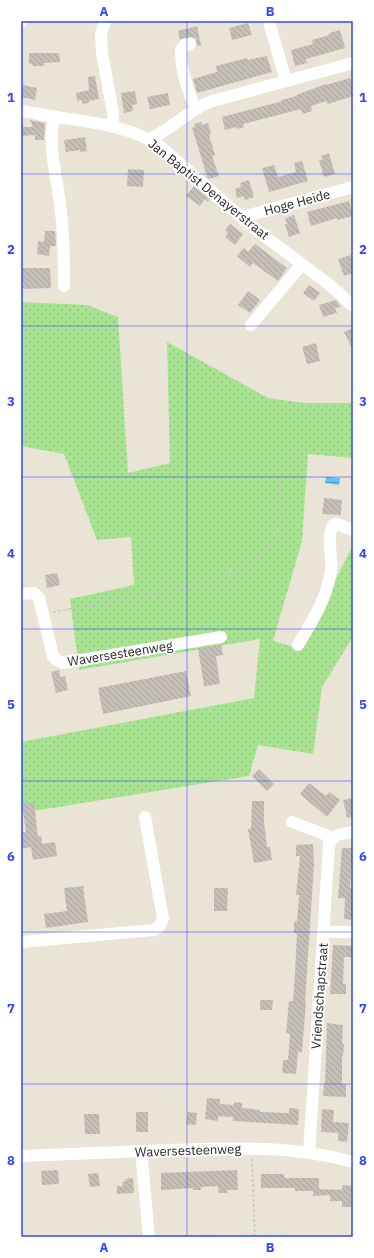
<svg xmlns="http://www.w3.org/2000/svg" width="374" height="1258" viewBox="0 0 374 1258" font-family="'IBM Plex Sans',sans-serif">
<defs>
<pattern id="grass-dots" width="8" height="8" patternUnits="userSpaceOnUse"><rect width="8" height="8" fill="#a7e391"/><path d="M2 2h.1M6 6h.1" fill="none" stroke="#90c37d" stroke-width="1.8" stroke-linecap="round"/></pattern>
<pattern id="forest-firs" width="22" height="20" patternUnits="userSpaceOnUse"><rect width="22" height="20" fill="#a7e391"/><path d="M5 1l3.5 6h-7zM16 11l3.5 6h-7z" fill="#90c37d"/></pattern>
<pattern id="water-rules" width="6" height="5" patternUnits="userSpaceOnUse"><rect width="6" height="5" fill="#65c1f1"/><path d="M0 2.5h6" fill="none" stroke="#539dc3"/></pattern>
<pattern id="building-back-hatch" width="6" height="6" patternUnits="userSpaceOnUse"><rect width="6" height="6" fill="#c5c0b7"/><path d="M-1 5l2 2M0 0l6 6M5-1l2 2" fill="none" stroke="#a9a59d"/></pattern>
</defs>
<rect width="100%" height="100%" fill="#eae4d7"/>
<path fill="url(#grass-dots)" d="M21,302L87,305L118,317L128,473L170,463L167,342L268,398L305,403H353V458L308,454L302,541L273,641L301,649L353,545V637L322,687L313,754L258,745L249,776L21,813V742L254,698L260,639L79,670L70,599L134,585L131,537L97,540L64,454L21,446Z"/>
<path fill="url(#forest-firs)" d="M216,1235L218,1237H154Z"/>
<path fill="url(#water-rules)" d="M326,477L340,478L339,485L325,483Z"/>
<path fill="url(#building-back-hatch)" d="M248,23L252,35L232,40L229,28Z
M197,26L201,45L197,46L196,39L192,37L184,38L180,40L178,31Z
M340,30L345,48L306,59L307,63L295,66L291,50L313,44L312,40L329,35V33Z
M29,53H59L60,62L44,63V66H34L29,63Z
M267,56L272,72L197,93L193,79L217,72L216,66L247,58V60Z
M95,76L99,99L89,101V103L82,104V100L77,101L76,93L89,90L88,77Z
M350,78L353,88V96L328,104L326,101L311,106L312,111L303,114L301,109L243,124L244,127L237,129L236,127L225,130L222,117L279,102L282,101L281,100L297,96L296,95L326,84V85Z
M23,85L37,88L35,100L21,97Z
M135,91L137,104L132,105L133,111L124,113L121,93Z
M168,93L170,105L150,109L147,97Z
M30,120L45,123L44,140H35V135L21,136V127H33Z
M201,122L202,125L208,123L211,134L209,135L215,155L212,156L219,176L209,179L207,177L204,166L192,128L195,127L194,124Z
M85,137L87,151L80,152V150L66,152L64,140Z
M329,153L335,174L324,177L319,160H322L321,156Z
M302,161L308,181L269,192L262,168L274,165L278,177L296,172L294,163Z
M128,169L144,170L143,187L127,186Z
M249,180L254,197L245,200L244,196L237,198L235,189L241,187L240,183Z
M194,186L210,199L208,202L205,199L200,206L186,196Z
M349,201L353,216L337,220V218L311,226L307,212Z
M294,215L300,233L289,237L285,224H287L285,218Z
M230,224L243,234L235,245L225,237L228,233L225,230Z
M45,231H55L56,246H50L49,256L37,254L38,241L44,242Z
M255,244L287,268L278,281L253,263L250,267L237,256L244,248L248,252Z
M351,255L353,263V273L344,276L338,259Z
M21,268H50L51,288L21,289Z
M309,285L320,293L314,301L303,293Z
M248,291L260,300L250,313L238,305Z
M336,300L341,307L335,308L337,313L323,317L319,305Z
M353,328V350L344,332Z
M316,343L320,361L307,364L302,347Z
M324,498L342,500L341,515L322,514Z
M57,573L60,585L47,588L45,575Z
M221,645L223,655L216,656L220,684L204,686L198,648Z
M59,670L60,677L65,676L68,690L56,693L51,672Z
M186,671L191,696L103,714L98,688Z
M259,769L274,784L267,791L252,776Z
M309,783L326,796L329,792L340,800L327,817L300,794Z
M352,798L353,816L347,818L343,800Z
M252,801H264V821L267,847H270L272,860L254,863L248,829H251Z
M34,802L38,837L41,836L42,844L55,842L57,856L33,860L31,847L21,849V832H26L22,804Z
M313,844L314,864L305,1002H306L302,1052H298L296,1074L282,1073L283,1060H288L290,1034L286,1033L289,1001H293L295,973L297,933H294V921L297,922L299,895H296L300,856H296V845Z
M342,848H353L350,888H353V920L344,919L345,898H338Z
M83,886L88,922L46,928L44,914L67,911L64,888Z
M214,888H228L227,911H214Z
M333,945L352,946V957H344L343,984H346V994H330Z
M260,1000H273L272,1010H260Z
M327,1023L343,1025L342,1044H344L343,1056H342V1084H346V1097L323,1096L324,1083H325Z
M207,1098L220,1099V1104L234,1105V1102L242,1103V1108L260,1110V1112L289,1113V1108L299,1109L298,1125L233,1121V1117L218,1116V1121L205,1119Z
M322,1109L334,1110L333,1122L349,1123L347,1142L338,1141V1133L321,1132Z
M136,1112H148V1132H136Z
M188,1112L197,1113L196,1125L186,1124Z
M84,1114H99L100,1134H85Z
M58,1170L59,1184L42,1185L41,1171Z
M237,1170L238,1190H227V1193H219L218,1186L201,1187V1190H193V1188L161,1190V1173Z
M98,1173L100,1186L90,1187L88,1174Z
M261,1174H284V1178H319V1189L342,1190V1185L352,1186L351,1207H342V1201H330V1195L313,1196V1191H295V1188H261Z
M133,1178L134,1193L117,1194V1186H123L122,1182L126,1181L125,1179Z"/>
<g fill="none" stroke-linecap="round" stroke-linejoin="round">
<path stroke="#c7c7c7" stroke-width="1.5" stroke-dasharray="3 2" stroke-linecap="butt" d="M53,612L209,584L248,565L262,555L273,544L280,530L283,516L280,484L299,453
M252,1159L255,1237"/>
<path stroke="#fff" stroke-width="12" d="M105,21L101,35L102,53L113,113V127
M21,22L22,21
M269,22L286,81
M190,44L185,45L181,50C181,69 187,91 196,108
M21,111C35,113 49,116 63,118C97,123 131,127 160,146L255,229L331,286L353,306
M54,117C47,147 58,181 61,212C64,237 64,262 64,286
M150,139C171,129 187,112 209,102L353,63
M242,217L353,187
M251,325L302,264
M21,594L34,593L39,598L53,656L56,660L63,663L221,637
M298,645C312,622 327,598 331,571C333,556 326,539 333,525L336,524L353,530
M292,822L324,834L331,839
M323,932H353
M21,942L154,930L159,927L163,919L145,817
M141,1151L149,1237
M309,1153L329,845C333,833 342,834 353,832
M21,1156C70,1154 120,1152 169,1150C232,1148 292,1145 353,1162"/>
</g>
<path fill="none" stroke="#3047ff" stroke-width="1" stroke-opacity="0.55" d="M187,21V1237M21,174H353M21,326H353M21,477H353M21,629H353M21,781H353M21,932H353M21,1084H353"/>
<g text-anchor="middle" stroke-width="4" stroke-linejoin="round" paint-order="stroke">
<g font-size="13" fill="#272727" stroke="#fff">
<text transform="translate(209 189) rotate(39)" y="5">Jan Baptist Denayerstraat</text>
<text transform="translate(297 202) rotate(-15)" y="5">Hoge Heide</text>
<text transform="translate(120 653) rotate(-9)" y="5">Waversesteenweg</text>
<text transform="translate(319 996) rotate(-86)" y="5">Vriendschapstraat</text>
<text transform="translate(188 1150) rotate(-2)" y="5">Waversesteenweg</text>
</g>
</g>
<rect width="374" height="1258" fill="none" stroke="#ffffff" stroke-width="44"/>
<rect x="22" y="22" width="330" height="1214" fill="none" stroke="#3047ff" stroke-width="1.5"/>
<g font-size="13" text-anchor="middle" font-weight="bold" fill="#3047ff">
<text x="104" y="16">A</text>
<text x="270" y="16">B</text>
<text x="11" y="102">1</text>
<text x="363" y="102">1</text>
<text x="11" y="254">2</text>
<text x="363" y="254">2</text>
<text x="11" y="406">3</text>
<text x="363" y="406">3</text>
<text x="11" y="558">4</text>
<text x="363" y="558">4</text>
<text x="11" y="709">5</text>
<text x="363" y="709">5</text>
<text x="11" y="861">6</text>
<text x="363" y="861">6</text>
<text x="11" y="1013">7</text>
<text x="363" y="1013">7</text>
<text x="11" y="1165">8</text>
<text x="363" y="1165">8</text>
<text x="104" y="1252">A</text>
<text x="270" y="1252">B</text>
</g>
</svg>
